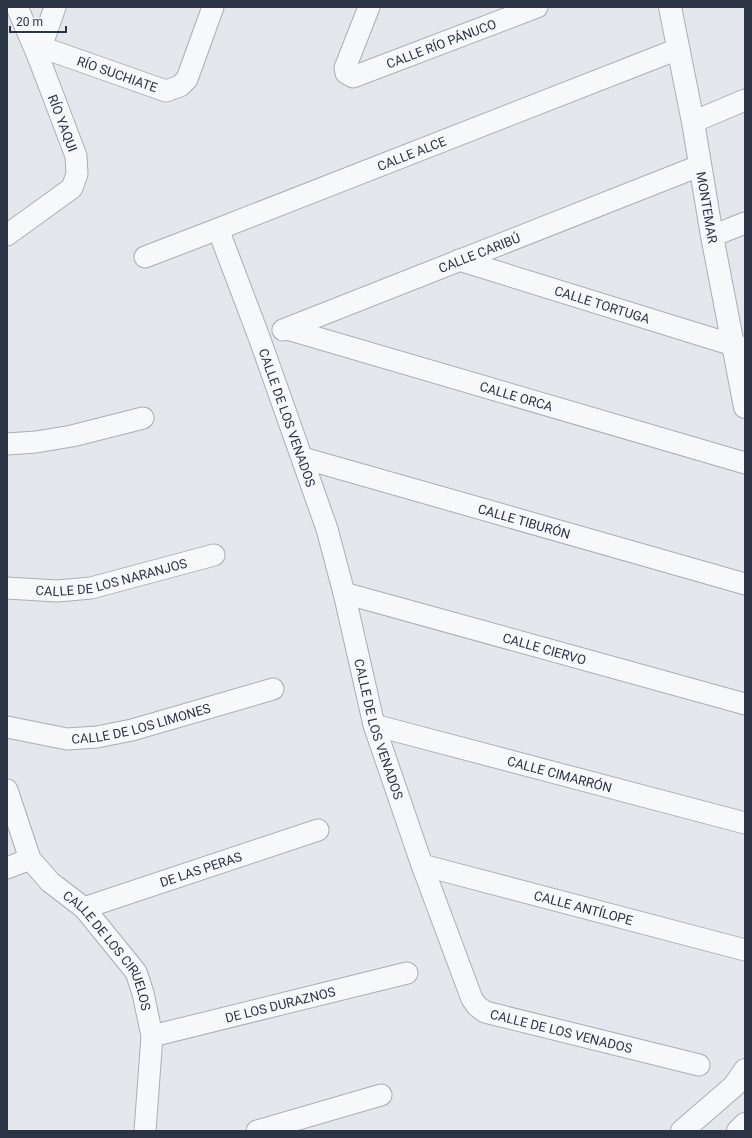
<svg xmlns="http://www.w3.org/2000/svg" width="752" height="1138" viewBox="0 0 752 1138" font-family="Roboto,sans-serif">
<rect width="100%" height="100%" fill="#e4e7ec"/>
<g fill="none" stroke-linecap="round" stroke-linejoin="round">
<g stroke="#a9aeb7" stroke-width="23">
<g id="minor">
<path id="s1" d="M369,7L345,68L346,73L353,77L537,7"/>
<path id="s2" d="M41,47L166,91L180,86L187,79L213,7"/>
<path d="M38,56L55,7"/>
<path d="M693,122L745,100"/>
<path id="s3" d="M218,229L259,337L327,529L344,593L374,725L422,865L472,999L477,1006L485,1012L699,1065"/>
<path d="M7,235L72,188L77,174L76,156L38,56L17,7"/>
<path d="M712,236L745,223"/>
<path id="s4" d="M145,257L218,229L678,49"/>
<path id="s5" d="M459,260L733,345L745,348"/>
<path id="s6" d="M287,329L745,463"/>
<path id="s7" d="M283,330L699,166"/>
<path d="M7,444L36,442L72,436L143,418"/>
<path id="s8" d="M303,458L745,584"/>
<path id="s9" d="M7,588L57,591L91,588L214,555"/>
<path id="s10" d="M344,593L745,704"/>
<path id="s11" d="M374,725L745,823"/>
<path id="s12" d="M7,727L67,739L97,737L132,730L273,689"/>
<path id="s13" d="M7,790L30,859L50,882L84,908L136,972L143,993L152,1036L145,1131"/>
<path id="s14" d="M422,865L745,950"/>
<path d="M7,868L30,859"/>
<path id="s15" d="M84,908L318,830"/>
<path id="s16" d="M152,1036L407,973"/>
<path d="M257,1131L381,1095"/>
</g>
</g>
<g stroke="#a9aeb7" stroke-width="24">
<g id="tertiary">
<path id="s17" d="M670,7L693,122L712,236L745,407"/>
<path d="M682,1131L734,1086L745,1070"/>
<path d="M738,1131L745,1124"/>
</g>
</g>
<use href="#minor" stroke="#f7f8fa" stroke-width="21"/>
<use href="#tertiary" stroke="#f7f8fa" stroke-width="22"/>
</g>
<g text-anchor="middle" stroke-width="3.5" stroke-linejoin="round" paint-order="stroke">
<g font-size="13" fill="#2b3445" stroke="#f4f6f9">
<text dy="5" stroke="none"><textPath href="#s1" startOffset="173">CALLE RÍO PÁNUCO</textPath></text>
<text dy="5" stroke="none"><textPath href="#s2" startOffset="81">RÍO SUCHIATE</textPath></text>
<text transform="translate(63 123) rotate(69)" y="5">RÍO YAQUI</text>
<text dy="5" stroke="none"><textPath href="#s4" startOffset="286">CALLE ALCE</textPath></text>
<text dy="5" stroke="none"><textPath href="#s17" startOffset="204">MONTEMAR</textPath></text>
<text dy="5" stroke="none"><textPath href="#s7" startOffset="211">CALLE CARIBÚ</textPath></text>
<text dy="5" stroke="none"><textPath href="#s5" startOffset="150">CALLE TORTUGA</textPath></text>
<text dy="5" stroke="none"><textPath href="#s6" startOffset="239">CALLE ORCA</textPath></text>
<text dy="5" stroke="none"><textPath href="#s3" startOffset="201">CALLE DE LOS VENADOS</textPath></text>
<text dy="5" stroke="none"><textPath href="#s8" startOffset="230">CALLE TIBURÓN</textPath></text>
<text dy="5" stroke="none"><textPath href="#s9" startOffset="106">CALLE DE LOS NARANJOS</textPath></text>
<text dy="5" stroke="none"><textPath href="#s10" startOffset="208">CALLE CIERVO</textPath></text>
<text dy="5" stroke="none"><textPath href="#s12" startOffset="137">CALLE DE LOS LIMONES</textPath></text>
<text dy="5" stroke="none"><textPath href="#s3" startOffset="526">CALLE DE LOS VENADOS</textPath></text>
<text dy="5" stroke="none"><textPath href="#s11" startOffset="192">CALLE CIMARRÓN</textPath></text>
<text dy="5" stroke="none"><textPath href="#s15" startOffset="123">DE LAS PERAS</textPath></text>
<text dy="5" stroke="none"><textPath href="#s14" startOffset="167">CALLE ANTÍLOPE</textPath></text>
<text dy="5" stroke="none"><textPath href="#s13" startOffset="195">CALLE DE LOS CIRUELOS</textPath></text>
<text dy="5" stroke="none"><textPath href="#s16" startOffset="132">DE LOS DURAZNOS</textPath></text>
<text dy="5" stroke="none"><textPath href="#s3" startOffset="909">CALLE DE LOS VENADOS</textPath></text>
</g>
</g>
<rect width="752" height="1138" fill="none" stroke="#2b3445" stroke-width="16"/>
<path d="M10 26v6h56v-6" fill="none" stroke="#2b3445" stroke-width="2"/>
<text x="16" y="26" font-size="12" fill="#2b3445" stroke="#f4f6f9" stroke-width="3" paint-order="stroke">20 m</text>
</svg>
